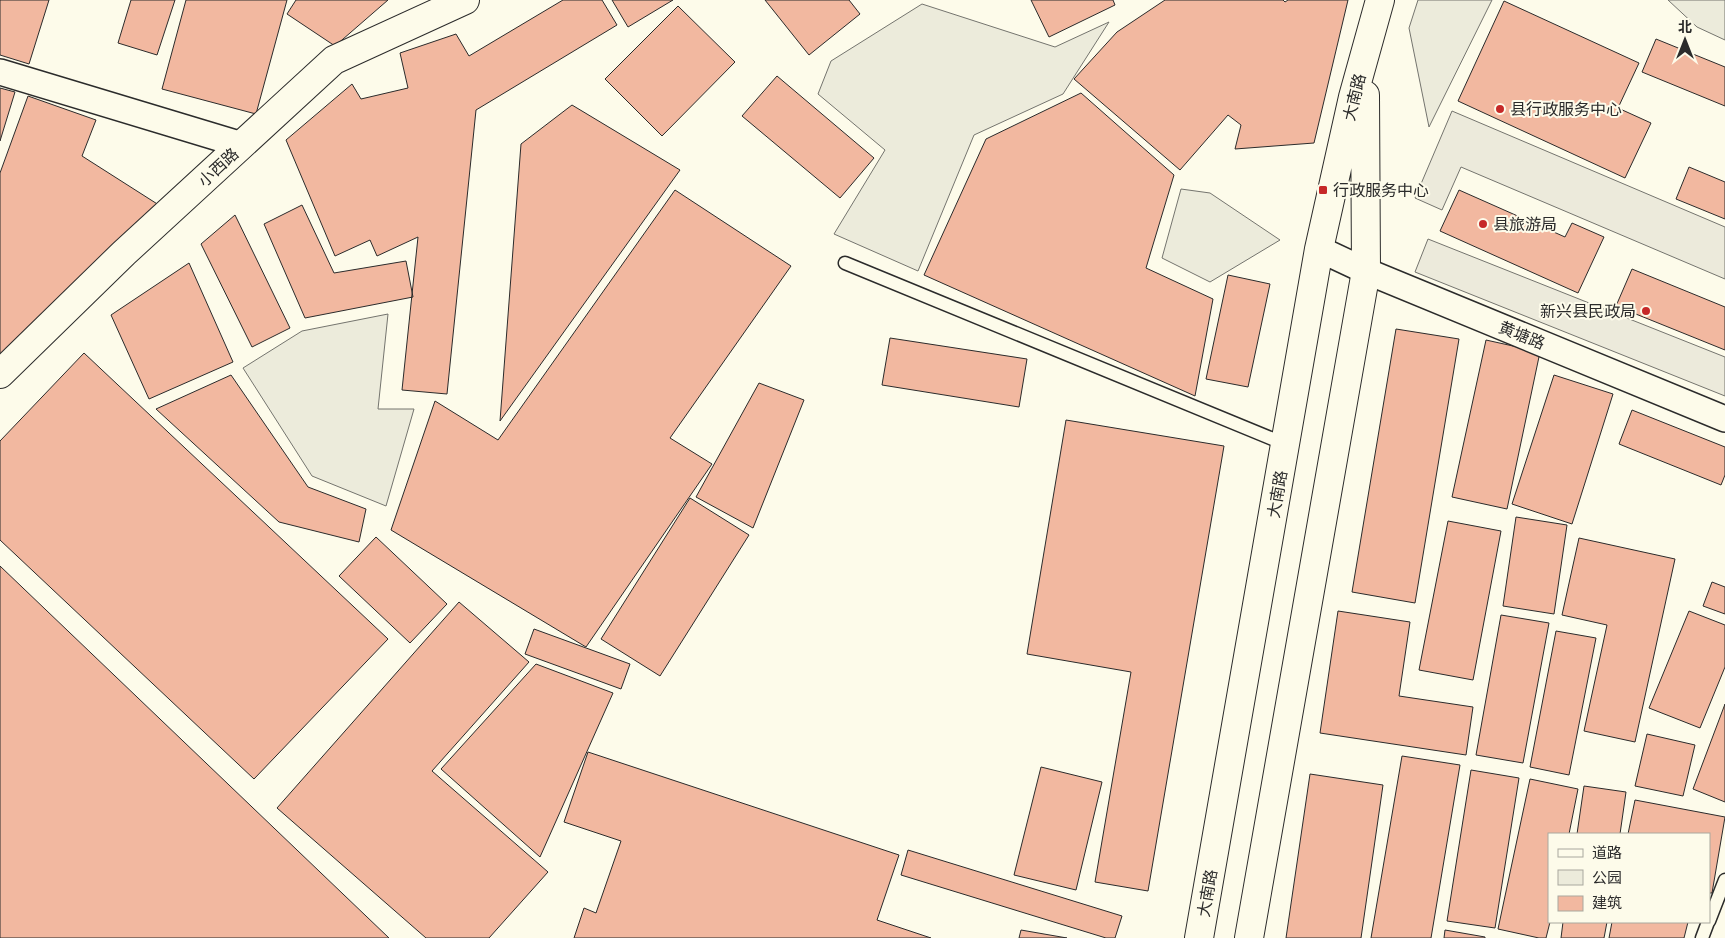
<svg xmlns="http://www.w3.org/2000/svg" width="1725" height="938" viewBox="0 0 1725 938" font-family="'Exo 2','Noto Sans SC',sans-serif">
<rect width="100%" height="100%" fill="#fdfbea"/>
<path fill="#ecebdb" stroke="#74746e" d="M1418,0H1492L1429,127L1409,28Z
M1668,0H1725V40L1697,27Z
M922,4L1055,47L1109,22L1063,94L974,135L918,271L834,234L885,150L818,94L831,61Z
M1181,189L1210,193L1280,240L1210,282L1162,258Z
M388,314L378,409H414L386,506L312,476L243,368L302,331Z"/>
<path fill="#eceadb" stroke="#74746e" d="M1452,111L1725,227V279L1461,167L1442,210L1415,198Z
M1428,239L1725,357V396L1415,272Z"/>
<path fill="#f2b8a0" stroke="#2b2b2b" d="M0,0H49L29,64L0,55Z
M131,0H175L157,55L118,43Z
M186,0H287L256,114L162,89Z
M296,0H388L335,46L287,14Z
M563,0H602L617,25L476,110L447,394L402,390L418,237L377,256L370,240L335,256L286,140L352,84L361,99L408,88L400,53L456,34L469,56Z
M612,0H673L628,27Z
M765,0H849L860,14L809,55Z
M1031,0H1113L1115,5L1049,37Z
M1165,0H1283L1285,2L1288,0H1348L1314,143L1235,149L1241,125L1228,115L1180,170L1074,79L1117,32Z
M1504,1L1639,63L1618,108L1651,123L1625,178L1458,101Z
M678,6L735,62L662,136L605,79Z
M1656,39L1725,67V106L1642,72Z
M777,76L874,158L840,198L742,116Z
M0,88L15,92L0,141Z
M1081,93L1174,175L1146,268L1213,299L1195,396L924,275L986,139Z
M28,96L96,120L82,156L162,207L0,366V173Z
M572,105L680,170L500,421L521,144Z
M1689,167L1725,182V219L1676,199Z
M675,190L791,266L670,438L712,464L586,647L391,530L435,401L498,440Z
M1459,190L1565,237L1572,223L1604,237L1578,293L1440,231Z
M302,205L334,273L406,261L413,297L305,318L264,224Z
M235,215L290,328L252,347L201,244Z
M189,263L233,362L149,399L111,315Z
M1632,269L1725,307V350L1616,306Z
M1228,275L1270,284L1248,387L1206,379Z
M1396,329L1459,339L1415,603L1352,592Z
M890,338L1027,359L1019,407L882,385Z
M1486,340L1540,352L1507,509L1452,497Z
M84,353L388,639L254,779L0,540V441Z
M231,375L308,487L366,509L359,542L279,522L156,409Z
M1554,375L1613,394L1572,524L1512,504Z
M759,383L804,400L753,528L696,497Z
M1632,410L1725,447V475L1721,485L1619,444Z
M1066,420L1224,446L1148,891L1095,882L1131,672L1027,654Z
M690,498L749,535L660,676L601,639Z
M1516,517L1567,525L1554,614L1503,606Z
M1448,521L1501,531L1473,680L1419,670Z
M376,537L447,604L410,643L339,576Z
M1579,538L1675,559L1635,742L1584,731L1607,625L1562,615Z
M0,566L389,938H0Z
M1712,582L1725,587V614L1703,606Z
M459,602L529,662L432,771L548,872L489,938H426L277,808Z
M1338,611L1410,622L1399,696L1473,707L1466,755L1320,733Z
M1689,611L1725,625V667L1700,728L1649,708Z
M1501,615L1549,623L1523,763L1476,755Z
M534,629L630,664L621,689L525,654Z
M1556,631L1596,638L1569,775L1530,767Z
M536,664L613,693L540,857L441,769Z
M1725,704V802L1693,789Z
M1647,734L1695,745L1683,796L1635,786Z
M588,752L899,855L877,920L931,938H574L584,908L596,913L621,841L564,822Z
M1402,756L1460,765L1431,938H1371Z
M1041,767L1102,782L1076,890L1014,875Z
M1471,770L1519,778L1495,928L1447,921Z
M1310,774L1383,785L1361,938H1286Z
M1530,779L1578,789L1569,834H1549L1550,922L1546,938H1539L1498,929Z
M1584,786L1626,792L1620,834H1577Z
M1635,800L1725,817L1712,893H1709V834H1628Z
M908,850L1122,916L1115,938H1106L901,875Z
M1563,922H1607L1604,938H1561Z
M1612,922H1688L1684,938H1609Z
M1021,930L1067,938H1019Z
M1445,930L1485,937V938H1444Z"/>
<g fill="none" stroke-linecap="round" stroke-linejoin="round">
<g stroke="#2b2b2b" stroke-width="15">
<path id="lane" d="M845,263L1285,444
M1709,921L1725,880
M1702,938L1708,922"/>
</g>
<g stroke="#2b2b2b" stroke-width="28">
<path id="street" d="M0,72L242,145
M1319,249L1366,271L1725,419"/>
</g>
<g stroke="#2b2b2b" stroke-width="30">
<path id="secondary" d="M0,374L124,253L334,60L465,0
M1199,938L1319,249L1353,97L1380,0
M1249,938L1366,271L1365,95"/>
</g>
<use href="#lane" stroke="#fdfbea" stroke-width="12"/>
<use href="#street" stroke="#fdfbea" stroke-width="25"/>
<use href="#secondary" stroke="#fdfbea" stroke-width="28"/>
</g>
<g fill="#c62828" stroke="#fdfbea" stroke-width="2">
<circle cx="1500" cy="109" r="5"/>
<rect x="1318" y="185" width="10" height="10" rx="2.5"/>
<circle cx="1483" cy="224" r="5"/>
<circle cx="1646" cy="311" r="5"/>
</g>
<g text-anchor="middle" stroke-width="4" stroke-linejoin="round" paint-order="stroke">
<g font-size="16" fill="#2b2b2b" stroke="#fdfbea">
<text transform="translate(1354 97) rotate(-76)" y="6">大南路</text>
<text transform="translate(218 167) rotate(-43)" y="6">小西路</text>
<text transform="translate(1522 335) rotate(22)" y="6">黄塘路</text>
<text transform="translate(1277 494) rotate(-80)" y="6">大南路</text>
<text transform="translate(1207 893) rotate(-80)" y="6">大南路</text>
</g>
<g font-size="16" fill="#2b2b2b" stroke="#fdfbea" text-anchor="start">
<text x="1510" y="115">县行政服务中心</text>
<text x="1333" y="196">行政服务中心</text>
<text x="1493" y="230">县旅游局</text>
<text x="1636" y="317" text-anchor="end">新兴县民政局</text>
</g>
</g>
<rect x="1548" y="833" width="162" height="90" fill="#fdfbea" stroke="#a9a89e"/>
<rect x="1558" y="849" width="25" height="8" fill="#fdfbea" stroke="#a9a89e"/>
<text x="1592" y="858" font-size="15" fill="#2b2b2b">道路</text>
<rect x="1558" y="870" width="25" height="15" fill="#ecebdb" stroke="#a9a89e"/>
<text x="1592" y="883" font-size="15" fill="#2b2b2b">公园</text>
<rect x="1558" y="896" width="25" height="15" fill="#f2b8a0" stroke="#a9a89e"/>
<text x="1592" y="908" font-size="15" fill="#2b2b2b">建筑</text>
<g transform="translate(1685 40)" stroke="#fdfbea" stroke-width="4" paint-order="stroke">
<path d="M0-4L9 19L0 12L-9 19Z" fill="#2b2b2b"/>
<text y="-8" font-size="14" font-weight="bold" text-anchor="middle" fill="#2b2b2b">北</text>
</g>
</svg>
